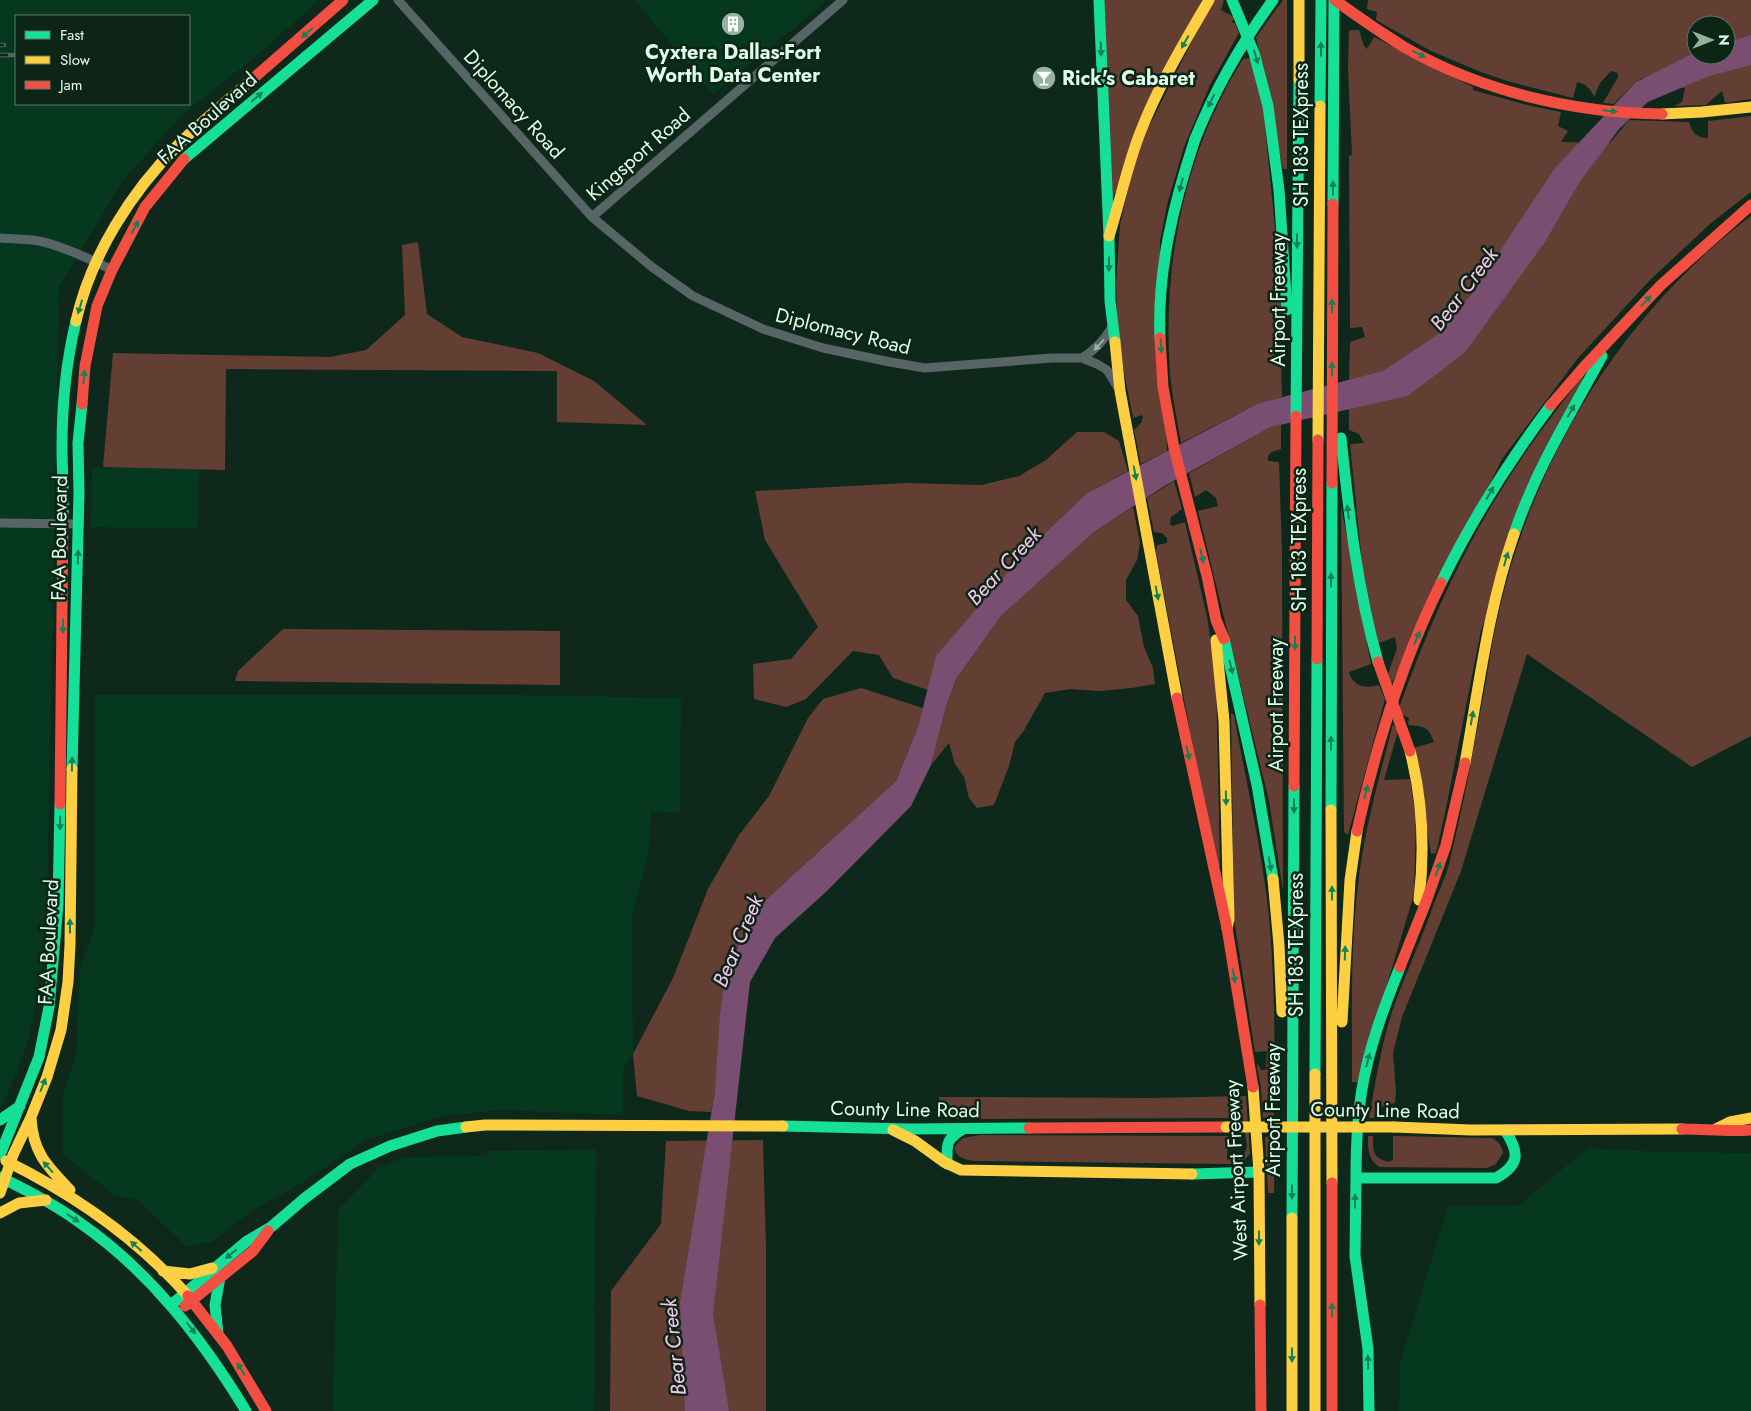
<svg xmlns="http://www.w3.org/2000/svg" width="1751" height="1411" viewBox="0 0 1751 1411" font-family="Jost,sans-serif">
<rect width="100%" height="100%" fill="#0e281b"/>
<path fill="#06381f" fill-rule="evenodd" d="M0,0H319L260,53L182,115L121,183L59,287L46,948L28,1042L3,1105L0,1106ZM16,16H189V104H16Z
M635,0H826L821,6L713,94Z
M92,467L199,469L198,529L91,527Z
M95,695H516L681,698L680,813L651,811L649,850L632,916L633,1054L623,1070V1115L501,1110L441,1116L366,1140L300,1184L253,1210L212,1242L186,1246L138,1200L114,1195L63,1154V1094L76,1056L80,967L95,928Z
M1588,1148L1660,1152L1751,1153V1411H1399L1400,1363L1448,1206L1519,1205Z
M596,1150L594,1411H333L338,1210L380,1167L406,1157L487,1156V1151Z"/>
<path fill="#633f33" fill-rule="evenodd" d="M1104,0H1202L1112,200Z
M1213,0H1224L1221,10L1234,17L1232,23H1235L1239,33L1210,85L1184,147L1168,201L1160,241L1167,451L1141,464L1134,430L1141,423L1143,417L1142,415L1133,418L1123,367L1117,317L1116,283L1120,225L1137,150Z
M1283,0H1287V169H1283L1256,37Z
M1351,0H1751V99L1725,103L1722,91L1706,105L1674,106L1682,102L1685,88L1642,78L1636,82L1614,104L1603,103L1618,77V73L1611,71L1600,83L1594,97C1591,89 1585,83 1577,82L1573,98L1507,81L1481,72L1431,51L1376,20L1377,12L1367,9L1368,0ZM1696,25H1726V55H1696Z
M1350,30H1359L1364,46L1367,49L1374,37L1473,87V90L1527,105L1561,112L1558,126L1568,131L1561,142L1610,143L1629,120L1689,122C1692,133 1697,138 1708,138V121L1751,116V192L1711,223L1649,281L1578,358L1502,459L1391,685L1387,677L1397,648L1395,637L1376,644L1366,602L1350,444L1364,443L1359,434L1349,430V409L1369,404L1374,374L1349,380L1350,342L1365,337L1362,327L1350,328L1349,156L1352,155L1348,69L1349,31Z
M1250,58L1262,97L1281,288V346L1274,347L1275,361L1281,360L1282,397L1259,403L1181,443C1177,419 1172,396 1170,372C1162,264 1185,151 1243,59Z
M1751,216V736L1692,767L1527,654L1461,871L1402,1017L1393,1053L1396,1091L1395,1103L1383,1106L1374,1118H1369C1376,1081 1381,1044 1393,1009C1406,973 1422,938 1435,901C1440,889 1446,876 1449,864C1464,803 1475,742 1486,681C1490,656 1494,631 1500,607C1536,454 1625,311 1751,216Z
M418,242L427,314L462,337L538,353L594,381L647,425L557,422V371L226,369L225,470L103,467L113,353L330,357L366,350L405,315L402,245Z
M1585,373L1481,630L1445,813L1436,853L1431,854L1414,748L1434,742C1428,725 1424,727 1408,725L1409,718L1401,714L1399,708C1427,630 1460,554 1505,484C1529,445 1557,409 1585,373Z
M1281,424V449C1274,451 1266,453 1268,461L1279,462L1282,552L1283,891L1269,801L1198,511L1218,506L1216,498L1206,490L1195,497L1189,473L1271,427Z
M1077,432H1104L1119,441L1128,471L1087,493L1024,553L939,653L928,690L893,678L879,655L853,651L806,699L786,707L754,699L753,664L791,659L818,627L765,540L755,491L907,483L981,485L1019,476L1046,460Z
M1174,481L1182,509L1171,517L1170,524L1172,526L1185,522L1207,617L1216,677L1220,867L1215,862L1156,552L1157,545L1167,543V538L1162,533L1154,532L1147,498Z
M1341,506L1371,664L1349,672C1353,687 1366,689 1379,685L1385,699L1348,835L1344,832Z
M1133,507L1140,543L1137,560L1126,580V600L1138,616L1144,647L1153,668L1155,684L1132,688L1099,691L1071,689L1045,693L1023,732L1015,742L1009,766L994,805L977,808L969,798L964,777L955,764L949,743L931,765L946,707L956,679L1001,616L1094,532Z
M283,629L560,631V685L235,681L238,671Z
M861,688L923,708L918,727L896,781L759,906L726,970L715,1090L711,1112L689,1111L637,1096L633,1054L673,978L708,889L739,835L769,796L808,718L823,699Z
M1231,713L1234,715C1246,782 1262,849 1269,917C1275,983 1275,1051 1274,1118H1263L1261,1088L1257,1066V1063L1261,1070H1266L1267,1051L1255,1052L1234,919Z
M1393,724L1398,731L1384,780L1410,779L1416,819L1414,894L1358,1082H1352C1352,1011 1350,939 1360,869C1367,820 1381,771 1393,724Z
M1246,1096L1250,1154C1244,1161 1239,1163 1230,1164L975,1161C966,1160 954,1158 955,1146L963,1138L980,1135L1228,1136L1227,1159L1232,1160L1243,1157L1247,1147L1243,1118L954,1119C938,1115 940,1112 939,1097L1151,1098Z
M1275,1136L1274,1193H1268L1265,1137Z
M1368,1136H1373C1373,1151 1372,1158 1389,1162L1393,1160V1136L1492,1138C1499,1142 1501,1145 1503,1153L1496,1164L1487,1168L1380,1167C1368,1160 1368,1149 1368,1136Z
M763,1140L766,1247V1411H610L611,1291L661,1224L666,1141Z"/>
<path fill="#794e70" d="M1751,35V65L1709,76L1648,102L1619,129L1579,183L1545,242L1466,351L1437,374L1407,396L1271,427L1166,485L1094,532L1001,616L956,679L946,707L931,765L911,806L827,891L775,938L750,982L713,1314L729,1411H685L680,1303L715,1090L720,1015L726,970L759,906L896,781L918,727L936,656L1024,553L1087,493L1259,403L1383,371L1437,335L1471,295L1555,168L1636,82L1696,52V55H1726V43Z"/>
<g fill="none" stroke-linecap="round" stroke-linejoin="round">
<path stroke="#586566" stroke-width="9" d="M398,0L592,217L652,267L693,296L763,329L823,348L890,362L925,368L1052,358H1082L1097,364L1107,370L1118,388
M592,217L843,0
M0,238C13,239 27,239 39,241C59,245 93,260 112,270
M1082,358C1096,349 1103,341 1112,327
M0,523L79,524"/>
<path stroke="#16e098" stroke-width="11" d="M1099,0L1109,236L1110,301L1115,342
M1232,0L1254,53L1268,106L1279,190L1287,310
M1320,106L1321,0
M184,159L373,0
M1333,204L1334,0
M1160,338C1157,270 1174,202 1195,139
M1296,416L1299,80
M1341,438C1349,514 1357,588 1378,662
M63,516C64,493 62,470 62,447C62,405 66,362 76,321
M1514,534C1535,471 1570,415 1602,356
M1441,583C1472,519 1509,461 1551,405
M1224,639L1257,785L1273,879
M72,769L79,493L78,443L82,404
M1331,810L1332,483
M1315,1074L1317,659
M0,1120L20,1106
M783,1126L910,1129L1029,1128
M0,1155L39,1057L49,1007L58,904L60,804
M947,1164C947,1144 945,1140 963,1129
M1192,1174L1259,1172
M0,1177C26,1190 52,1203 76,1220C148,1269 201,1337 246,1411
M1356,1178C1356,1148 1357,1119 1362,1089C1369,1047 1384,1007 1400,967
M1292,1218L1294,786
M171,1305L247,1241L271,1227L305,1198L350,1164L390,1146L437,1131L466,1127
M218,1334L215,1305L220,1277
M1369,1411L1368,1349L1355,1256L1356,1178H1496C1521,1164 1519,1152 1505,1130"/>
<path stroke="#ffcf43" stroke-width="11" d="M1299,80V0
M1662,114L1702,112L1751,107
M1109,236C1120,202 1127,166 1140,133C1158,86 1184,43 1209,0
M76,321C91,255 131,192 179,144C201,122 225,103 248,83
M1115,342L1120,391L1177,698
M1318,440L1320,106
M1216,640L1224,721L1229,919L1227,928
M1410,751C1423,801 1425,849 1419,900
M1465,763C1479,686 1488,609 1514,534
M1331,810L1332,1183
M1273,879L1279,945L1282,1012
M1342,1022L1350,880L1357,831
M1315,1074V1411
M1253,1087L1259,1172L1260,1305
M31,1118C33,1153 47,1166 70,1190
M466,1127L485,1125L783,1126
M1394,1127L1471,1130L1682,1129
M1716,1129L1730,1122L1751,1118
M893,1130L915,1141L944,1162L961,1170L1192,1174
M6,1161C75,1195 137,1238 188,1296
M0,1193L13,1155L31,1117L47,1077L61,1030L68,982L70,945L72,769
M0,1213L19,1203L46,1200
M1292,1218V1411
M163,1271L190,1274L212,1268"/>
<path stroke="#f24e42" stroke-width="11" d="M1335,0C1358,17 1380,32 1404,47C1481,91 1573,113 1662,114
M248,83L343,0
M1160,338L1163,387L1174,448L1207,576L1216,620L1224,639
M82,404L85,366L97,306L112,270L145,207L184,159
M1551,405L1583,368L1661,285L1751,205
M1332,483L1333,204
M1317,659L1318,440
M1177,698L1227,928L1253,1087
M1294,786L1296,416
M60,804L63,516
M1357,831C1376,745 1402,662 1441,583
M1400,967L1426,902L1446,845L1465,763
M1029,1128L1226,1127
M1682,1129C1705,1129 1728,1132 1751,1130
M1332,1183V1411
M188,1296L227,1346L266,1411
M1260,1305L1261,1411
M185,1306L253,1251L268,1231"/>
<g stroke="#52645d" stroke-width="4.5">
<path id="rail" d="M0,45H4
M0,55H16"/>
</g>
<use href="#rail" stroke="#0c2517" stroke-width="2.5" stroke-dasharray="8" stroke-linecap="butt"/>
<path stroke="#16e098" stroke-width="11" d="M1195,139C1215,89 1241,44 1273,0"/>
<path stroke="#ffcf43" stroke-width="11" d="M1226,1127H1394"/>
<path stroke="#f24e42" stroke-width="11" d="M1378,662L1410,751"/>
</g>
<defs><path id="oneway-solid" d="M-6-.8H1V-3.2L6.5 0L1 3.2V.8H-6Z" transform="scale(1.25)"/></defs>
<g fill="#118258">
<use href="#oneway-solid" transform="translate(307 33) rotate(139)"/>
<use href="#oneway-solid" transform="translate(1185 42) rotate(119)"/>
<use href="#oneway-solid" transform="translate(1101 49) rotate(88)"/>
<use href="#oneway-solid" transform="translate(1321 49) rotate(-90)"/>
<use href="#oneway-solid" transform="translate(1419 54) rotate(27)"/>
<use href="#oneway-solid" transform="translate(1256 57) rotate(73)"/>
<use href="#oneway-solid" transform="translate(257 97) rotate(-40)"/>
<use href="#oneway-solid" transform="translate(1211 101) rotate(116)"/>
<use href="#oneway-solid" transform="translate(1610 111) rotate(6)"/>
<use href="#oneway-solid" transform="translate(1181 185) rotate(104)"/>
<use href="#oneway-solid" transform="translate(1333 188) rotate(-90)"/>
<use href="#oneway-solid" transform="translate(135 227) rotate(-62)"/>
<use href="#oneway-solid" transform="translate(1297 241) rotate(90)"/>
<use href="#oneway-solid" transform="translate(1109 264) rotate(90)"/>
<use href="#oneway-solid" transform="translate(1646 301) rotate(-46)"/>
<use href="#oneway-solid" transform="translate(1332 306) rotate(-89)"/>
<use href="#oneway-solid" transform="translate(80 307) rotate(107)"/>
<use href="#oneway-solid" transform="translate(1161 346) rotate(87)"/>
<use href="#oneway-solid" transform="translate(1332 369) rotate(-90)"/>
<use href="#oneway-solid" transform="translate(84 377) rotate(-85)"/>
<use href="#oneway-solid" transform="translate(1571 411) rotate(-61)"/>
<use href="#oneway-solid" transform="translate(1135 473) rotate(80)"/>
<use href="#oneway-solid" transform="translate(1490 493) rotate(-59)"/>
<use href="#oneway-solid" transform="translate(1348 512) rotate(-97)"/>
<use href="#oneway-solid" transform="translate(1202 556) rotate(76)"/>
<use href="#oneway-solid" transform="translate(78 557) rotate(-88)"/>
<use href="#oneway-solid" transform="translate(1506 559) rotate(-74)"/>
<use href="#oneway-solid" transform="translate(1331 580) rotate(-90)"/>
<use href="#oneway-solid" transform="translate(1157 593) rotate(79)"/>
<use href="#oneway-solid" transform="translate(63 626) rotate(90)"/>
<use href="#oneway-solid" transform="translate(1417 638) rotate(-67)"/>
<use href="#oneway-solid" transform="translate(1295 643) rotate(90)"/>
<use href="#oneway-solid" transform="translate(1231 667) rotate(77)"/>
<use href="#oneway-solid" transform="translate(1472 718) rotate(-80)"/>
<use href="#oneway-solid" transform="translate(1331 743) rotate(-90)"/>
<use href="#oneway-solid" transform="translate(1188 753) rotate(78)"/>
<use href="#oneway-solid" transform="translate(72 764) rotate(-89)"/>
<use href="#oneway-solid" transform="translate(1366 792) rotate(-76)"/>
<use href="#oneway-solid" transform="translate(1226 798) rotate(89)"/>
<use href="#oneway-solid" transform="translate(1294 806) rotate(90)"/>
<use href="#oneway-solid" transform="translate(60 823) rotate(91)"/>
<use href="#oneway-solid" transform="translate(1270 864) rotate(81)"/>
<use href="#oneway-solid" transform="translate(1438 869) rotate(-70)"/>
<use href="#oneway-solid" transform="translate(1332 893) rotate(-90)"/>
<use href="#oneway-solid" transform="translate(70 926) rotate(-90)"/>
<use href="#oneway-solid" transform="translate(1345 953) rotate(-88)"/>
<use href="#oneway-solid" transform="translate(1234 976) rotate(81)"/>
<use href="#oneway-solid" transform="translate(1368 1060) rotate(-75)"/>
<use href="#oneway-solid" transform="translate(43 1085) rotate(-68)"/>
<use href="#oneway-solid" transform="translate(48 1167) rotate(-132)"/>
<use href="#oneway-solid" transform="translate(1292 1192) rotate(90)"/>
<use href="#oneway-solid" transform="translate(1355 1201) rotate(-89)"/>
<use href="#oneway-solid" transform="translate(73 1218) rotate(34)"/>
<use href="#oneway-solid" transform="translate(1259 1238) rotate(90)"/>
<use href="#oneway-solid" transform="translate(136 1246) rotate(-139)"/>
<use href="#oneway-solid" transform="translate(231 1254) rotate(140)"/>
<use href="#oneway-solid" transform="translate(1332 1310) rotate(-90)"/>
<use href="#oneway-solid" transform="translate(191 1328) rotate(52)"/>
<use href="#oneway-solid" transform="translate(1292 1355) rotate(90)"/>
<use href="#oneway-solid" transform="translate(1368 1362) rotate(-91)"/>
<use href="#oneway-solid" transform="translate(241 1369) rotate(-121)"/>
</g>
<use fill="#9bb1a7" href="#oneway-solid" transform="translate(1099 345) rotate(132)"/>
<defs>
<g id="building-disc" transform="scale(1.25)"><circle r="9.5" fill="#95b2a0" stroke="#0c2517"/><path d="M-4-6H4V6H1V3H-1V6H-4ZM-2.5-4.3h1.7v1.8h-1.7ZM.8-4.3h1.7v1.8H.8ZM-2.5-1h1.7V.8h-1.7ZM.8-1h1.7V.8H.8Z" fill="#fff"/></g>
<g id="bar-disc" transform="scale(1.25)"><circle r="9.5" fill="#95b2a0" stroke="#0c2517"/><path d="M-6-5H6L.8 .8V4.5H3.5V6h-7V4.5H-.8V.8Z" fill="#fff"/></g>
</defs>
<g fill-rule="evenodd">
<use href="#building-disc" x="733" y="24"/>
<use href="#bar-disc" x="1044" y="78"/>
</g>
<g text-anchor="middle" stroke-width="5" stroke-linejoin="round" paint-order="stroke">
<g font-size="20" font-weight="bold" fill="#defde8" stroke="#0c2517">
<text x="733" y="59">Cyxtera Dallas-Fort<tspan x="733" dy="23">Worth Data Center</tspan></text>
<text x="1062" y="85" text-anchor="start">Rick's Cabaret</text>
</g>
<g font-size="20" fill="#defde8" stroke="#0c2517">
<text transform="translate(514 104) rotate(48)" y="7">Diplomacy Road</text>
<text transform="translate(207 118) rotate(-42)" y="7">FAA Boulevard</text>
<text transform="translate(1301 135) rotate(-90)" y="7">SH 183 TEXpress</text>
<text transform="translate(638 154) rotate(-41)" y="7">Kingsport Road</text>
<text transform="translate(1278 300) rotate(-90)" y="7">Airport Freeway</text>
<text transform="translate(843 331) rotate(14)" y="7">Diplomacy Road</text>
<text transform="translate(59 538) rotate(-89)" y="7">FAA Boulevard</text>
<text transform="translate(1299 540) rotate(-90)" y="7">SH 183 TEXpress</text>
<text transform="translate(1276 705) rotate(-90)" y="7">Airport Freeway</text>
<text transform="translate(48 942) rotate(-87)" y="7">FAA Boulevard</text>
<text transform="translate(1296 945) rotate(-90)" y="7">SH 183 TEXpress</text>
<text transform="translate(905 1109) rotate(1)" y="7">County Line Road</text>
<text transform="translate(1273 1110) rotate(-90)" y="7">Airport Freeway</text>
<text transform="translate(1385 1110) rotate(1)" y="7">County Line Road</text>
<text transform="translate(1236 1170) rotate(-93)" y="7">West Airport Freeway</text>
</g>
<g font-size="21" font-style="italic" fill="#f7c8ea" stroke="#0c2517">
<text transform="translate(1464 289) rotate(-53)" y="7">Bear Creek</text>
<text transform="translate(1004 566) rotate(-47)" y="7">Bear Creek</text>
<text transform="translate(738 941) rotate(-67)" y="7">Bear Creek</text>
<text transform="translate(674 1347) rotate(-96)" y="7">Bear Creek</text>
</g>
</g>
<rect x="15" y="15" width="175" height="90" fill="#0c2517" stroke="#607b6b"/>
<rect x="25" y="31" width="25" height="8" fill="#16e098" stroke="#607b6b"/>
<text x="60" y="40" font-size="15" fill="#defde8">Fast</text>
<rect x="25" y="56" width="25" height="8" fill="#ffcf43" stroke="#607b6b"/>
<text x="60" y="65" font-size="15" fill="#defde8">Slow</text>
<rect x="25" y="81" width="25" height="8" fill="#f24e42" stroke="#607b6b"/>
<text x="60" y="90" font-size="15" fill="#defde8">Jam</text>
<g transform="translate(1711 40) rotate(90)"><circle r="24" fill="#0c2517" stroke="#607b6b"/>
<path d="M0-4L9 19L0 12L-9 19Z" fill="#95b2a0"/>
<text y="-8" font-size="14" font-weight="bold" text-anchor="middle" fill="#defde8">N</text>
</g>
</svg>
